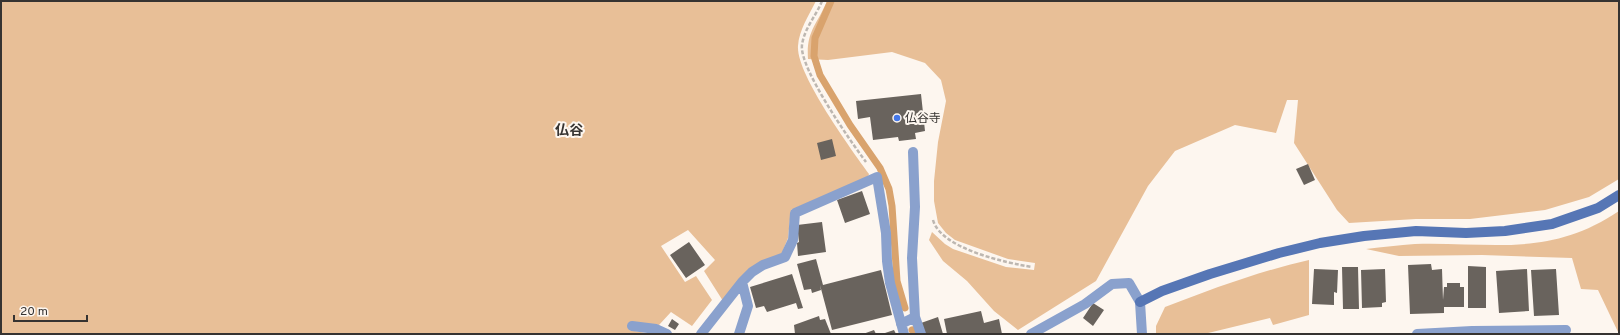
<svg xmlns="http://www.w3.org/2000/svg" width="1620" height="335" viewBox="0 0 1620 335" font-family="Overpass,'Noto Sans JP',sans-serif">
<rect width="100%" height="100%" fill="#fdf6ef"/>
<path fill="#e8bf97" d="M1,1H816C809,15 799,30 798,46C796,74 851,149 869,174L868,177L791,210L788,238L782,253L723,301L704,271L715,260L688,230L661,246L685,282L696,276L712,300L692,326L671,312L659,325L630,322L629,330L652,334H1Z
M827,1H1619V179L1589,197L1545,210L1470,219H1416L1349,223L1337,210L1294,143L1298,100H1287L1276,133L1235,125L1175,151L1148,186L1096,281L1018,330L994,311L967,281L943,261L929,240L932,232L945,244L953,249L1006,267L1034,270L1035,263L1008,259L955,240L946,233L938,223L934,201V181L938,142L946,101L941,80L925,63L892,52L828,60L808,59C806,31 817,25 827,1Z
M1619,211V334L1598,290L1581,289L1572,258L1482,255L1399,256L1366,249C1383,247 1399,245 1415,244C1493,242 1549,258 1619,211Z
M1309,260V315L1273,325L1270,318L1204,334H1156V326L1165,307C1212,289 1260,271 1309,260Z"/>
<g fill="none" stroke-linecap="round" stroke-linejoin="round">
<path stroke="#d9a36d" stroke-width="7" d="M831,1L815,38L814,56L820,75L850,125L880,168L889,189L892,206L897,281L905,308
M912,330L914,334"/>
</g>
<path fill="#69635d" d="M921,94L925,131L915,133L916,139L899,141L898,137L873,140L870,117L858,119L856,101Z
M832,139L836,156L821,160L817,143Z
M1308,164L1315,180L1304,185L1296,169Z
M862,191L870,214L845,223L837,200Z
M822,222L826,252L798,256L797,243L799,242L797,225Z
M689,242L705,265L686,278L670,255Z
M816,259L823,285L881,270L892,315L832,330L820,285L821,290L812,293L811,289L804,290L797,264Z
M1431,264L1432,270L1442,269L1443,300L1444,287H1447V283H1460V287H1464V307H1444V313L1410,314L1408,265Z
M1468,266L1486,267V308H1468Z
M1342,267H1358L1359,309H1343Z
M1314,269L1338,270L1337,293L1334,292V305L1312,304Z
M1385,269L1386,302L1382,303V307L1362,308L1361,270Z
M1527,269L1529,311L1499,313L1496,271Z
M1556,269L1559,315L1534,316L1531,270Z
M792,274L803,308L798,309L796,303L767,312L764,306L756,308L750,287Z
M1093,303L1104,310L1093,326L1083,318Z
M981,311L984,323L999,319L1002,334H947L944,319Z
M819,316L820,320L825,319L831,334H795L794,325Z
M938,317L943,334H925L921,323Z
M672,319L679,324L675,330L668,326Z
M874,330L876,334H863Z
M894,330L896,334H882Z"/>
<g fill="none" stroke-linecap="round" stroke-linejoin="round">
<path stroke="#bdb7b1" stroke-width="2.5" stroke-dasharray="4 2" stroke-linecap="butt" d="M822,1C816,16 804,29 802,45C799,68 851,142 866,162
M933,220C941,249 1007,263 1032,267"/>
<path stroke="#8aa1cd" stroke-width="10" d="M915,317L921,334
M901,324L915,317L912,258L915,207L913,152
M632,326L656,329L667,334
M701,334L742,282L752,272L763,265L785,257L793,240L795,213L877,177L886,233L887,261L890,283L904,334
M739,334L748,306L742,282
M1417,334L1472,331L1566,330"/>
<path stroke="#8aa1cd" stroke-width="10" d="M1031,334L1085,304L1112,284L1129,283L1140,302L1142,334"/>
<path stroke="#5676b5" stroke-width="10" d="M1140,302L1162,291L1210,274L1279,253L1320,243L1364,236L1416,231L1466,233L1505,231L1552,224L1598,208L1619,195"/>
</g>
<circle fill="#4477e8" stroke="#fdf6ef" stroke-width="1.5" cx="897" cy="118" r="4"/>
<g text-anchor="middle" stroke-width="4" stroke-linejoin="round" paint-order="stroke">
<g font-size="12" fill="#363331" stroke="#fdf6ef" text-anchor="start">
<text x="905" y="122">仏谷寺</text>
</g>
<g font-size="14" font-weight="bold" fill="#363331" stroke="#fdf6ef">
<text x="569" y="135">仏谷</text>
</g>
</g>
<rect width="1620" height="335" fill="none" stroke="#363331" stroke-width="4"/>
<path d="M14 315v6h73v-6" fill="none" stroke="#363331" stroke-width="2"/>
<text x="20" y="315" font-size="12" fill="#363331" stroke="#fdf6ef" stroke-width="3" paint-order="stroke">20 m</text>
</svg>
